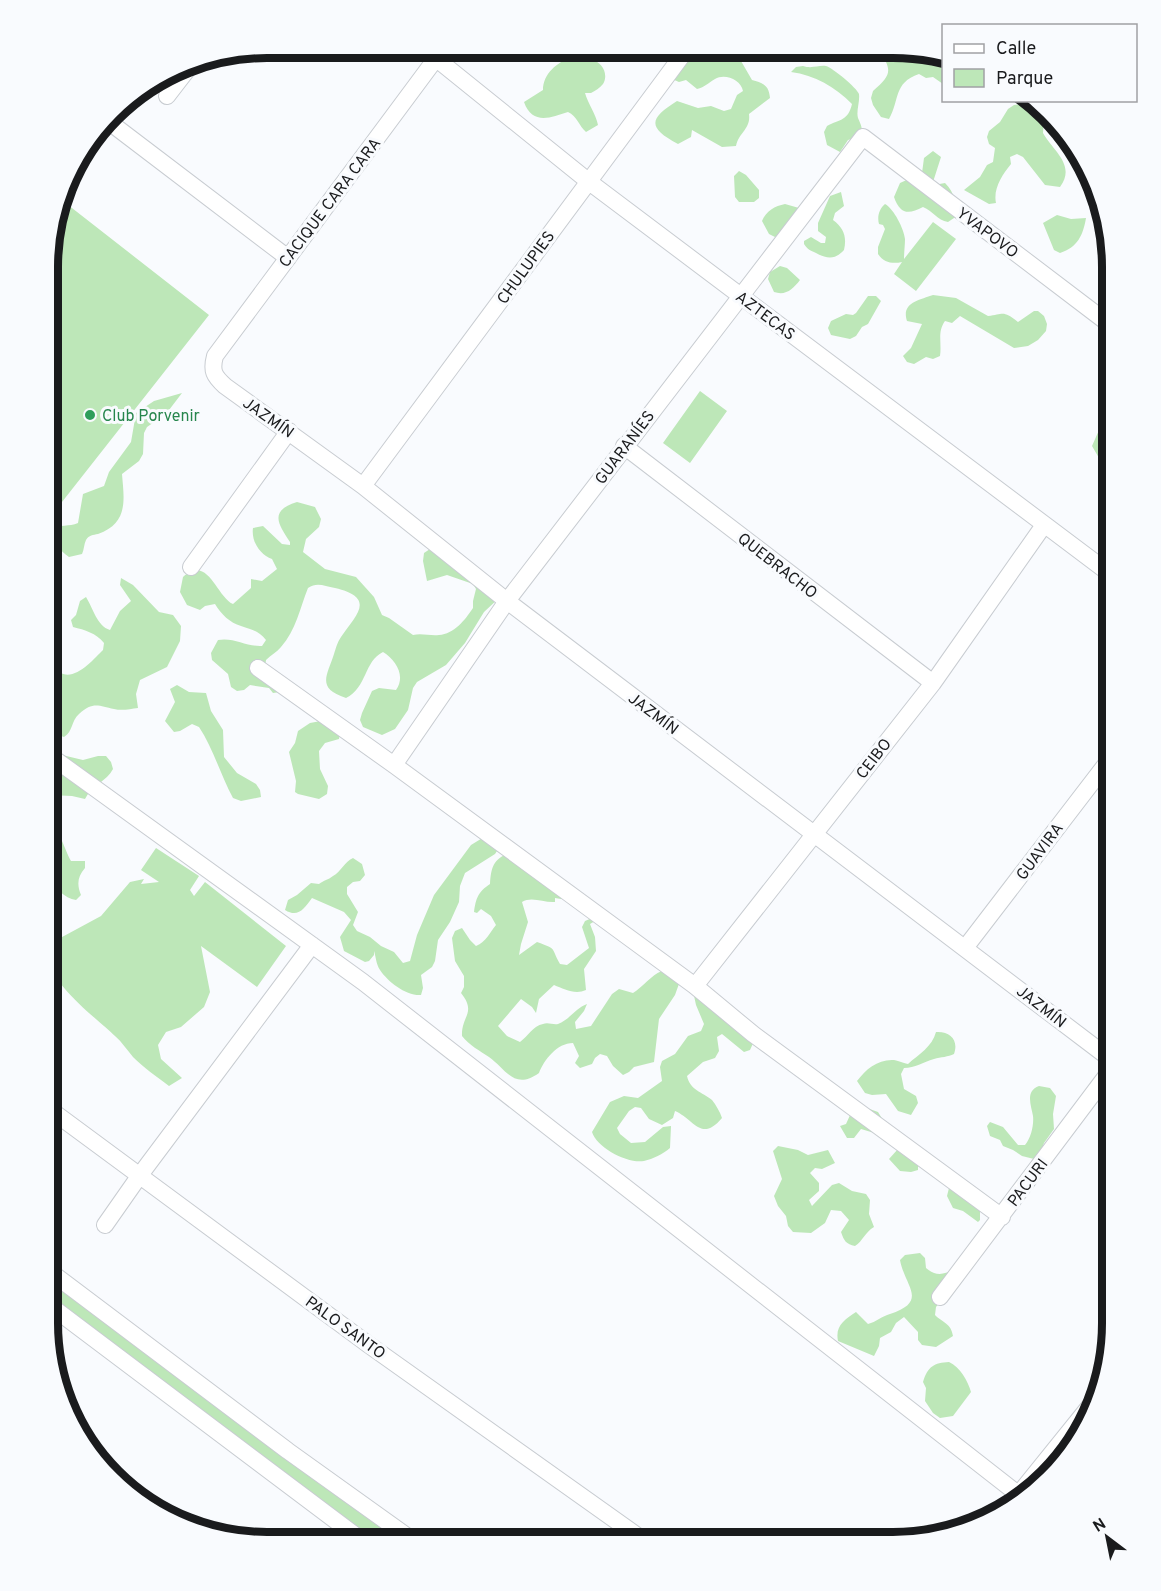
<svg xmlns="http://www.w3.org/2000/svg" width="1161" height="1591" viewBox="0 0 1161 1591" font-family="Overpass,sans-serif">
<rect width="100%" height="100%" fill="#f9fbfe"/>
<path fill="#bde7b8" d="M699,49H729L734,58L741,61L752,80C763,83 769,85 770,98L749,114C751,129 739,132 736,146L722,147L692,130L691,137L678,144C646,127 650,118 677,101L698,108L711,106L724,111L731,109L737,95L743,91C741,80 725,73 715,79C708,83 705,87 697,89L686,80L679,82L672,79L680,62L695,57Z
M787,50H822L821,55L815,59L792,54Z
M879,50H923L943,59V84L933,77L926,78L919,74C893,83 900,100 889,119L881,117L873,105L871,98L873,91C891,75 893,71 879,50Z
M572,57C579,59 585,59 592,60C602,62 609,74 603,84C600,88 595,91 591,93H585C588,104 596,114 598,125L586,132C579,126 577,116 568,112C550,118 532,125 524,102L543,90C543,74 557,62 572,57Z
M803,66C812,69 818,65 826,66C833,68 857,88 859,94C860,102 856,111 858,118C861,125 863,128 861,136L848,140L840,152L827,145L824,132L827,126C840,119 848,121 852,104C835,87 815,75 791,72L796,67Z
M1021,104L1031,115L1044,119L1043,133C1054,152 1076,165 1060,187L1045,185L1023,157L1017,154L1010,157L1011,164C1002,175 993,189 996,203L989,204L964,190L980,177L987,165L993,162L995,148L989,144L987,137L989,131L1000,122L1008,109L1014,105Z
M933,151L941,157L933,182L934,185L945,183C955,193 956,203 957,216L948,222C937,220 933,211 923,207C908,215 900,214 894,197L900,183L922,173L924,158Z
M739,171L746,175L759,190V198L754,202H739L735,197L734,176Z
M841,192L844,206L835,213L833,220C844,228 847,237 844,250C835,260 827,259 816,253C810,250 808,250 804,244V241L811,237L821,243H825L826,237L818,231V223L830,196Z
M63,201L209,315L51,516L49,515L50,238Z
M785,204L799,208L782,234L775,237L769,234L762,221C766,211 775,206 785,204Z
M885,204C894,209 904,229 905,239C905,245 904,253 904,259L933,222L956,239L916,291L894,274L902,262C893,264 884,263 878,254V247L885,229L883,225L879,224C877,217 879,209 885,204Z
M1057,215L1071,219L1086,218C1083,235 1078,247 1060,253L1054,250L1043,223Z
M780,266L787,268L800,280C793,289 786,296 774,292L768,279L770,272Z
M933,295L956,298L988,316C1004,314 1003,310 1018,322L1034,311H1038L1044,316L1047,324L1046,331L1038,340L1028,346L1014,348L960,316L952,323L945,321C937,332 942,343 940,356L933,359L926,357L914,364L907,362L903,356L911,348L922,324L907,321C901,303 919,300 933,295Z
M868,296H876L881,301L868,324L862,327L856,336L850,339L831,335L828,328L831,321L846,314L853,315L856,313Z
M700,391L727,411L690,463L663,443Z
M182,393L166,414L147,427L144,433L143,454L139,461L122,474C124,499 129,523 98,534C93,535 89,535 86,540C84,544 84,550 82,554L69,557C60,551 52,540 51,529C60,524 69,527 78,523L83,494L104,486L109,472L131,442L136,413L154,401Z
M1113,398V438L1101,452L1113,465V482L1092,446L1103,421L1106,408Z
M297,502L315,507L321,519L319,527L306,539L303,552L325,569L356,577L374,597L382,615L389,618L413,635C422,633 430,636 439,635C454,634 465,620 473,608V601L476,589L473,584L447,575L427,581L423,561L424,553L430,549L472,578L480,590L487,591L499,598L484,612L465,643L446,665L417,682L413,688L408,710L395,729L382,735L363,727L360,720L362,713L372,691L379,688L396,690C406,676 396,660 383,652C364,661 367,688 346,698C316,688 327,676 334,654C336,648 337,643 341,637C356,615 377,598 335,588C324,586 317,582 308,588C300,608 296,630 281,647C277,652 271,655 266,660L265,667L280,692L273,693L269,688L250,685L244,690L237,691L231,687L228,674L212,660L211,653L218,640C234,637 247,647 262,646L266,640C258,630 252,630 241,626C230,623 221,614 215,604L205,606L200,610L187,605L180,592L183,577C208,554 216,596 233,604L251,588V579L262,581L277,569L272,559C260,555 251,541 253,528L263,526L282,544L290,545V542C279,525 268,511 297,502Z
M121,578L133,585L159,612L173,615L181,626L180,641L167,667L140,680L136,694L138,708C130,709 122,711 114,709C99,706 93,701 79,714C71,721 73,732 64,737L50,732L49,662C53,665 57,670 61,673C75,681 94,659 103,650L104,643C96,633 85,630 73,627L71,620L76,615L80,601L86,597C93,608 97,626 110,630L120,611L131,601L120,585Z
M177,685L189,692L206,693L211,711L223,730L224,757L237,773L256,784L260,790L261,797L241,801L233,798C221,776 213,748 199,727L192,724L180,731L174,732L165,721L175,702L170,689Z
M326,720L340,732L339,739L325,743L319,751L320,769L328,786L327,794L319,799L298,794L295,792L296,781L289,752L295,743L298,731L310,723Z
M62,755L83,760L98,756H106L111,762L113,769C107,781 91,786 85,799L72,796L49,795V759Z
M50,822C59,829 65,850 71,861H85V868C77,877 77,885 81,895L76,900C64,898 55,888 49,878Z
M484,837L499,848L495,854L465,873L460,886L459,902L450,922L438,940L435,961L432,967L421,975L423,988L421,995C406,996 388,982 380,970C376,964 376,957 374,951V955L369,961L365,962L344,951L340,937L351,920L344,912L312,898C304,909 298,918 285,910L288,900L297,895L311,883L319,884C324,880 328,880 333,876C341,872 344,862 353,858L362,864L365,875L360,881L353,882L347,887V894L358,912L353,925L357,931L370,937L381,946L394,952L403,963L410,961L417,935L434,895L471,845Z
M156,848L199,876L190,890L194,896L205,882L286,946L257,987L201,946L210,992L204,1007L181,1027L166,1032L158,1045L161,1059L182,1078L169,1086C157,1077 143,1067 133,1057C127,1050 122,1042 115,1036C98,1019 32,972 51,943L101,916L130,882L144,879L141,884L159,882L141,870Z
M509,853L563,897L561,899L555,898V902C544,903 532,896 522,902L528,922L521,944L519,955L537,942C558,950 550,946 560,964L567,965L589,948L582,927L585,921L592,918L595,921L590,924L595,937L596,951L584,969L586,990C575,995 564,989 554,985L539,999L536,1013L532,1007L521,999L498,1026L507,1036L520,1042C528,1036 533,1026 543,1024C548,1022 553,1025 558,1024C569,1020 576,1008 587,1004L584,1011L575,1022L576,1029L591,1026L612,994L619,989L633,993C643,987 651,975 662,971L680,981L675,995L659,1019L654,1062L634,1067L629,1072L623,1075L613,1066L607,1056L600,1054L595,1058L592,1064L580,1068L575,1063L579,1056L573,1043C557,1043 544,1060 539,1073C514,1091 506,1069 489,1057C480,1051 469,1045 462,1036C461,1016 477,1013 461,993L464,987V976L455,961L452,938L455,931L462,928L470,940L476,946C486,942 490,932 496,925L491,916L481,909L477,913L474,912C476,898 478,892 490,884C491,868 493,859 509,853Z
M693,991L864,1107L878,1112L886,1125L980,1209V1220L978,1222L963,1211L953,1208L947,1196L949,1188L952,1186L918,1160V1170L911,1172L900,1171L889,1159L898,1149L881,1135L861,1129L854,1138H847L840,1126L846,1124L851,1113L755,1039L750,1050L744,1052L722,1034L717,1037L719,1051L715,1058L703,1062L687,1076C690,1090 702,1092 712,1100C716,1105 720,1112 722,1118C701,1143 694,1119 675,1111L673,1118L662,1125L649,1119L641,1108L635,1107L629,1111L617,1128L620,1134L631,1143L645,1142L663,1127L671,1126L670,1148C663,1154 653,1159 644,1161C628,1164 597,1148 592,1132L610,1102L624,1096L638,1098L662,1081L660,1067L662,1061L675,1054L688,1036L701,1031L704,1024L696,1005Z
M936,1032C950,1031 959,1040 954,1054C948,1057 941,1057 934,1059C923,1062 915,1068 904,1068L901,1074L904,1089L916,1096L918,1103L911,1115L898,1111L886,1094L872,1095L865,1093L857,1081C866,1069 878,1059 894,1060C900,1061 902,1063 908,1064C919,1054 932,1047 936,1032Z
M1039,1086L1050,1088L1056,1096L1053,1114L1054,1129L1044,1143L1038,1160L1022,1156L1013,1150L1003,1146L1000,1140L990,1136L987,1126L990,1122L1003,1127L1018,1145H1025C1031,1138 1034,1125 1033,1116C1031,1105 1025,1091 1039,1086Z
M778,1146L798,1150L808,1155L828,1150L835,1163L822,1169L815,1168L810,1173L819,1183V1191L809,1200L812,1206L832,1185L839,1183L852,1191L866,1194L870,1200L869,1214L874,1227C865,1232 863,1241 855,1246C846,1244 844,1241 841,1232L849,1220L841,1211L831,1210L825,1223L811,1233L793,1232L788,1226L786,1216L778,1206L774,1196L782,1179L773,1151Z
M920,1253L925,1258L926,1268C935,1276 943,1275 953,1270L950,1289L936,1307L935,1315C943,1323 951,1323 953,1336L936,1347L922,1345L918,1340V1332L904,1317L896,1323L891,1332L880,1338L879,1346L874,1356L838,1341C835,1326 844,1320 856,1312L868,1324C876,1322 882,1316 890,1314C929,1301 905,1287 900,1260L905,1255Z
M48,1280L401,1542H371L48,1302Z
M949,1362C960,1367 968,1381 971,1392L953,1416L940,1418L933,1413L925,1401L926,1388L923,1382C928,1366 934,1363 949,1362Z"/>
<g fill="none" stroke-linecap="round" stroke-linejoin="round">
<g stroke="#c8ccd1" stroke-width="18">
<path id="minor" d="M423,48L588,181L1113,576
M443,49L215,356C211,371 214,376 225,386L363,486L507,601L1113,1061
M167,96L194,61
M108,121L288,258
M624,446L933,683
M363,486L687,49
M191,567L289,431
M258,668L394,765L695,986L753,1034L1002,1217
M49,755L363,982L1019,1495
M394,765L507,601L863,137L1113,327
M965,948L1113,755
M695,986L933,683L1044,525
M48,1108L369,1345L646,1542
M105,1225L140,1175L312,945
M48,1270L288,1451L415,1542
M940,1297L1113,1067
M48,1304L364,1542
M1014,1500L1089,1407"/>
</g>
<use href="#minor" stroke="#fff" stroke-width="16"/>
</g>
<circle fill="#2e9e5b" stroke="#f9fbfe" stroke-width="2" cx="90" cy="415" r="6"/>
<g text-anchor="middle" stroke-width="6" stroke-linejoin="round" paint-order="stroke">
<g font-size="16" fill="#1a1b1d" stroke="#f9fbfe">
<text transform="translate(329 202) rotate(-53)" y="6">CACIQUE CARA CARA</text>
<text transform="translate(988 232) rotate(37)" y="6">YVAPOVO</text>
<text transform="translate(525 267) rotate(-54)" y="6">CHULUPIES</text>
<text transform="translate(766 315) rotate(37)" y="6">AZTECAS</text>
<text transform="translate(269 417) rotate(35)" y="6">JAZMÍN</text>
<text transform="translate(624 447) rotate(-53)" y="6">GUARANÍES</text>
<text transform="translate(778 565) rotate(38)" y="6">QUEBRACHO</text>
<text transform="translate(654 713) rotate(37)" y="6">JAZMÍN</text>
<text transform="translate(873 758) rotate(-52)" y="6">CEIBO</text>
<text transform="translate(1039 851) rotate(-53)" y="6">GUAVIRA</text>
<text transform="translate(1042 1006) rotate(38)" y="6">JAZMÍN</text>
<text transform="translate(1027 1182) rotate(-53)" y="6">PACURI</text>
<text transform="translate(346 1327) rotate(36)" y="6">PALO SANTO</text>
</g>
<g font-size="16" fill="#27864d" stroke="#f9fbfe" text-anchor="start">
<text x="102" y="421">Club Porvenir</text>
</g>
</g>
<path d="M0 0H1161V1591H0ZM267 58H893A209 209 0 0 1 1102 267V1323A209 209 0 0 1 893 1532H267A209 209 0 0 1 58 1323V267A209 209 0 0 1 267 58Z" fill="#f9fbfe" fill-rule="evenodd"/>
<path fill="none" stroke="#1a1b1d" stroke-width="8" d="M267 58H893A209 209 0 0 1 1102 267V1323A209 209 0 0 1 893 1532H267A209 209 0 0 1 58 1323V267A209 209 0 0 1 267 58Z"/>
<rect x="942" y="24" width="195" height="78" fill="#f9fbfe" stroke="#a0a1a4" stroke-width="1.5"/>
<rect x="954" y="44" width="30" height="9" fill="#ffffff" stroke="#a0a1a4" stroke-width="1.5"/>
<text x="996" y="54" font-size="18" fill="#1a1b1d">Calle</text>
<rect x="954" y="69" width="30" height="18" fill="#bde7b8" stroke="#a0a1a4" stroke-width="1.5"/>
<text x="996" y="84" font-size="18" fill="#1a1b1d">Parque</text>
<g transform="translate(1107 1537) rotate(328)" stroke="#f9fbfe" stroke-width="4.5" paint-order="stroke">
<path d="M0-4.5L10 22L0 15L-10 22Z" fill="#1a1b1d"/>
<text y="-9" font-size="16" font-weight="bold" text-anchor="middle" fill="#1a1b1d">N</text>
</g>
</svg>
